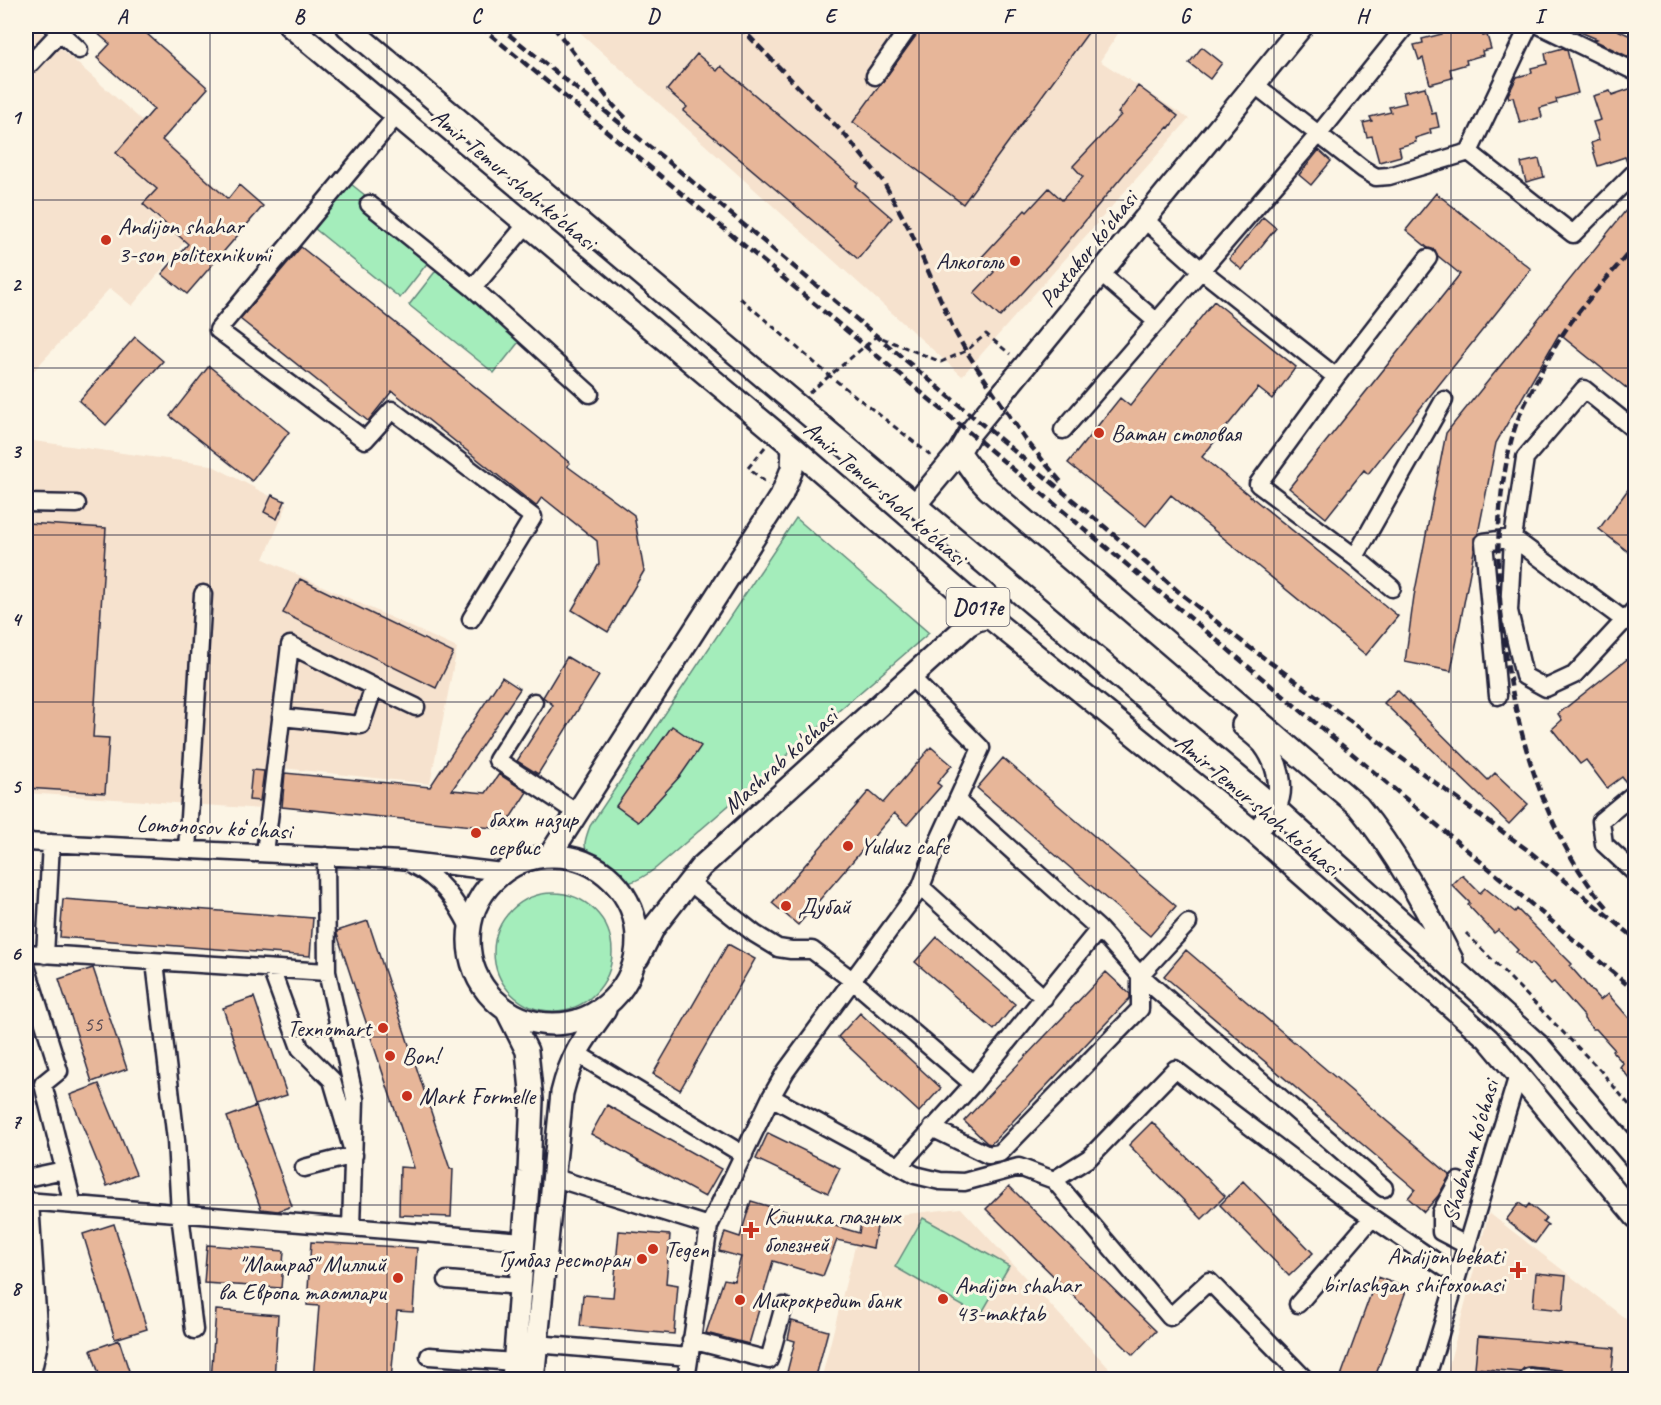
<svg xmlns="http://www.w3.org/2000/svg" width="1661" height="1405" viewBox="0 0 1661 1405" font-family="Caveat,sans-serif">
<rect width="100%" height="100%" fill="#fcf5e5"/>
<filter id="ink" filterUnits="userSpaceOnUse"><feTurbulence type="fractalNoise" baseFrequency=".0167" numOctaves="2"/><feDisplacementMap in="SourceGraphic" scale="12" xChannelSelector="R" yChannelSelector="G"/><feConvolveMatrix kernelMatrix="1 2 1 2 8 2 1 2 1" color-interpolation-filters="sRGB"/></filter>
<g filter="url(#ink)">
<path fill="#f6e2ce" d="M26,26H35L224,193L132,306L110,288L26,379Z
M573,26H1123L1100,61L1189,119L962,376Z
M26,440L211,465L287,505L264,559L457,648L430,784L282,768L277,810L26,793Z
M961,1208L1119,1379L821,1380L862,1219Z
M1489,1213L1635,1326V1379L1445,1380Z"/>
<path fill="#a4edbb" stroke="#63887b" stroke-width="1.5" d="M351,184L436,252L400,298L315,229Z
M445,259L530,328L494,373L409,305Z
M796,518L929,633L656,868C648,874 640,880 631,882C610,886 586,866 585,844C585,839 588,832 590,826Z
M494 952a59 59 0 1 1 118 0a59 59 0 1 1-118 0Z
M923,1218L1009,1266L980,1316L895,1267Z"/>
<path fill="#e7b699" stroke="#22223b" stroke-width="1.5" d="M89,26H138L208,88L162,140L228,199L239,185L263,206L187,294L162,274L188,244L143,204L157,189L116,153L154,109L97,58L110,44Z
M923,26H1093L963,204L853,122Z
M1455,26H1481L1483,36L1487,35L1491,49L1482,51L1483,55L1466,60L1467,64L1450,69L1452,78L1430,84L1423,58L1419,60L1414,45L1423,43L1422,39L1442,34L1441,29Z
M1566,26H1609L1635,38V60L1594,40L1597,39Z
M1202,47L1222,63L1210,79L1189,63Z
M1563,48L1567,50L1578,93L1556,99L1557,103L1540,108L1542,117L1520,123L1513,97L1509,98L1508,95L1517,77L1532,73L1531,68L1547,64L1545,53Z
M697,54L717,71L721,66L858,183L855,186L892,218L858,259L683,111L687,107L667,90Z
M1138,86L1178,116L1169,128L1168,127L1130,167L1050,263L1000,317L974,293L994,272L980,259L1025,210L1027,212L1049,188L1062,200L1083,177L1073,166L1121,115L1118,113Z
M1425,87L1432,114L1436,113L1439,127L1430,129L1431,133L1415,138L1416,142L1399,147L1401,156L1379,162L1372,136L1367,137L1363,123L1372,121L1370,117L1391,112L1389,107L1406,103L1403,92Z
M1635,87V161L1628,165L1625,157L1598,166L1591,143L1599,140L1593,122L1601,120L1593,96L1610,91L1612,95Z
M1319,150L1331,161L1311,185L1299,175Z
M1539,159L1544,177L1526,182L1521,163Z
M1436,193L1531,269L1368,474L1364,470L1326,518L1289,488L1460,274L1438,256L1435,250L1428,248L1406,230Z
M1635,199V395L1559,334L1496,443L1478,534L1474,538V551L1451,671L1405,662L1414,596L1446,433Z
M1263,217L1276,228L1242,270L1229,259Z
M301,247L570,463L567,466L634,515L644,571L608,632L572,610L599,564L597,541L542,497L536,506L392,391L368,421L240,319Z
M1214,301L1296,367L1272,399L1258,388L1202,457L1398,616L1366,655L1171,495L1146,526L1068,463L1120,398L1130,406Z
M135,337L163,361L106,425L79,401Z
M209,366L289,432L252,481L170,416Z
M1635,480V557L1599,529Z
M272,495L285,501L277,519L264,512Z
M26,523L106,528L93,737L109,738L105,793L26,788Z
M300,579L453,653L436,688L283,613Z
M1635,653V782L1628,785L1622,777L1607,788L1586,760L1580,764L1552,729L1562,720L1558,714Z
M567,657L599,676L538,774L517,761L553,705L543,697Z
M502,677L520,689L452,790L486,793L499,774L527,792L503,829L282,807L285,773L430,787Z
M1397,690L1488,780L1495,773L1528,804L1509,824L1384,703Z
M672,726L701,746L681,775L638,822L616,806Z
M931,747L952,765L937,783L941,786L907,825L894,813L798,925L772,903L869,791L883,803Z
M1003,758L1176,906L1150,936L977,788Z
M252,770L264,771L260,801L249,800Z
M1462,875L1480,893L1485,888L1515,912L1517,909L1572,964L1570,966L1600,1000L1608,994L1635,1025V1085L1620,1067L1623,1063L1612,1051L1614,1049L1596,1029H1593L1584,1019V1016L1554,982L1551,984L1531,963L1529,965L1516,952L1518,950L1498,930L1494,933L1468,905L1470,903L1452,885Z
M63,899L313,918L310,956L60,937Z
M368,921L450,1169H453L451,1217L399,1215L400,1167L414,1168L337,934V931Z
M937,937L1015,1004L994,1030L915,962Z
M728,944L755,959L680,1090L653,1074Z
M1186,950L1450,1175L1438,1196L1424,1212L1408,1198L1415,1189L1164,976Z
M93,968L127,1069L92,1082L59,979Z
M1106,972L1130,994V998L991,1144L987,1143L964,1121Z
M254,997L287,1095L255,1105L223,1008Z
M860,1013L941,1088L919,1112L838,1037Z
M99,1084L136,1174L107,1186L70,1095Z
M607,1105L721,1169L705,1197L591,1134Z
M256,1106L292,1206L278,1211L261,1209L227,1117Z
M1152,1122L1225,1196L1202,1219L1129,1145Z
M768,1133L840,1168L828,1193L756,1159Z
M1243,1181L1313,1253L1289,1276L1220,1205Z
M1009,1186L1156,1331L1133,1355L986,1209Z
M751,1201L859,1233L861,1223L877,1227L873,1248L837,1240L823,1276L773,1261L749,1344L706,1333L724,1279L734,1281L741,1257L719,1251L725,1232L740,1237Z
M1519,1203L1526,1208L1529,1204L1546,1218L1543,1222L1548,1225L1535,1243L1506,1220Z
M114,1224L147,1329L115,1339L83,1234Z
M619,1231L670,1235L666,1283L678,1285L674,1334L580,1326L583,1295L613,1297Z
M311,1242L417,1248L413,1312L397,1311L391,1380H313L319,1306L307,1305Z
M207,1245L284,1251L281,1288L204,1283Z
M1536,1273L1566,1276L1563,1310L1533,1307Z
M1377,1277L1407,1288L1374,1380H1351L1341,1376Z
M216,1310L278,1315L274,1380H211Z
M792,1321L828,1331L815,1380H785L795,1341L788,1339Z
M1478,1336L1614,1348L1611,1380L1569,1376L1561,1370L1530,1367L1524,1368L1520,1372L1475,1368Z
M119,1340L132,1380H101L91,1350Z"/>
<g fill="none" stroke-linecap="round" stroke-linejoin="round">
<g stroke="#22223b" stroke-width="21">
<path id="minor" d="M53,26L79,50
M1541,26L1636,72
M26,60L31,63L60,32
M875,76L910,26
M1254,84L1363,169L1376,177L1389,176L1469,152L1529,26
M397,115L218,330L365,440L392,410L533,517L471,619
M1469,152L1573,234L1636,171
M369,204L473,288L590,394
M1144,219L1201,270L1336,377L1428,258
M1100,273L1157,322
M473,288L527,224
M1336,377L1258,484L1355,557L1444,400
M1063,430L1318,135L1406,26
M1636,431L1584,389L1525,458L1513,538L1509,611L1524,676L1546,688L1574,675L1636,608
M26,503L77,504
M1355,557L1392,588
M374,687L416,707
M1498,696L1484,542L1513,538L1624,620
M534,702L497,760L577,813
M1636,792L1601,821L1604,844L1636,874
M26,842L401,860L502,872
M187,850L203,594
M265,853C273,784 281,715 290,645L374,687L361,725L281,717
M413,865C440,878 456,901 469,927
M688,881L755,934L778,948L791,950H812L852,980L973,1084
M921,887L1044,998
M1099,929L1140,975L1384,1188
M26,953L327,972L326,856
M45,955L51,843
M155,962L176,1140L180,1214L194,1330
M26,966L59,1071L43,1084L73,1205
M271,969L300,1048L332,1080L354,1155L304,1168
M327,972L355,1099L351,1227
M576,1053L744,1155
M771,1097L786,1071L921,887L938,842L981,748L911,677
M932,1128L988,1155L1000,1153L1140,1009V975L1188,923
M899,1166L973,1084L1099,929L957,801
M552,1177L709,1226L686,1380
M26,1178L64,1170
M1054,1180L1170,1317L1209,1281L1306,1380
M1458,1181L1441,1212V1232L1466,1245
M26,1201L524,1241
M30,1202L39,1343L32,1374L33,1380
M709,1226L771,1097L915,1175L940,1181L964,1182L1019,1167L1054,1180L1089,1158L1175,1069L1352,1204L1457,1276
M447,1280L520,1286
M1298,1304L1372,1218
M691,1340L769,1360L784,1306
M536,1344L689,1357
M429,1356L515,1362
M1529,1377L1559,1380
M1426,1380L1518,1075"/>
</g>
<g stroke="#22223b" stroke-width="26">
<path id="major" d="M290,26L793,447L989,617L1255,833L1488,1039L1636,1217
M347,26L1275,808L1540,1047L1636,1159
M959,452L977,477L988,489L1358,806C1397,853 1425,907 1452,960
M915,505L959,452L970,433L1302,26
M1243,725C1249,731 1258,737 1264,744C1277,761 1285,787 1275,807C1270,816 1262,825 1255,833
M550,855L782,494L792,469L793,447
M469 940a84 84 0 1 1 168 0a84 84 0 1 1-168 0Z
M638,958L654,927L701,867L968,625L977,620L989,617
M507,1011L527,1051L532,1100L529,1172L513,1380
M533,1380L562,1093C571,1056 583,1040 605,1010"/>
</g>
<path stroke="#22223b" stroke-width="3" stroke-dasharray="6 4.5" stroke-linecap="butt" d="M740,298L830,376L933,457
M809,393L877,336L941,362L966,351L986,334L1010,354
M765,447L748,468L768,484
M1466,933L1600,1070L1636,1113"/>
<use href="#minor" stroke="#fcf5e5" stroke-width="16"/>
<use href="#major" stroke="#fcf5e5" stroke-width="21"/>
<path stroke="#22223b" stroke-width="4.5" stroke-dasharray="9 4.5" stroke-linecap="butt" d="M480,26L970,433L1636,992
M498,26L670,163L1105,527L1180,593L1249,647L1529,851L1636,939
M553,26L613,105L628,120
M739,26L845,135L883,181L911,232L954,330L966,351L1025,439L1061,482
M1607,907C1519,810 1485,609 1503,482C1507,459 1511,434 1521,412C1533,387 1553,347 1569,325C1589,297 1614,271 1636,244"/>
</g>
</g>
<path fill="none" stroke="#22223b" stroke-width="1.5" stroke-opacity="0.55" d="M210,26V1380M387,26V1380M565,26V1380M742,26V1380M919,26V1380M1096,26V1380M1274,26V1380M1451,26V1380M26,200H1636M26,368H1636M26,535H1636M26,702H1636M26,870H1636M26,1037H1636M26,1205H1636"/>
<g fill="#c8321e" stroke="#fcf5e5" stroke-width="2">
<circle cx="106" cy="240" r="6"/>
<circle cx="1015" cy="261" r="6"/>
<circle cx="1099" cy="433" r="6"/>
<circle cx="476" cy="833" r="6"/>
<circle cx="848" cy="846" r="6"/>
<circle cx="786" cy="906" r="6"/>
<circle cx="383" cy="1028" r="6"/>
<circle cx="390" cy="1056" r="6"/>
<circle cx="407" cy="1096" r="6"/>
<path d="M748 1221h6v6h6v6h-6v6h-6v-6h-6v-6h6z"/>
<circle cx="653" cy="1249" r="6"/>
<circle cx="642" cy="1259" r="6"/>
<path d="M1515 1261h6v6h6v6h-6v6h-6v-6h-6v-6h6z"/>
<circle cx="398" cy="1278" r="6"/>
<circle cx="943" cy="1299" r="6"/>
<circle cx="740" cy="1300" r="6"/>
</g>
<g text-anchor="middle" stroke-width="6" stroke-linejoin="round" paint-order="stroke">
<g font-size="21" fill="#534752">
<text x="93" y="1031">55</text>
</g>
<rect fill="#fcf5e5" stroke="#63616e" stroke-width="1.5" x="946.5" y="588" width="63" height="38" rx="4.5"/>
<g font-size="22" font-weight="bold" fill="#22223b">
<text x="978" y="615">D017e</text>
</g>
<g font-size="24" fill="#22223b" stroke="#fcf5e5">
<text transform="translate(514 179) rotate(40)" y="8">Amir Temur shoh ko'chasi</text>
<text transform="translate(1088 249) rotate(-51)" y="8">Paxtakor ko'chasi</text>
<text transform="translate(885 493) rotate(41)" y="8">Amir Temur shoh ko'chasi</text>
<text transform="translate(780 761) rotate(-42)" y="8">Mashrab ko'chasi</text>
<text transform="translate(1258 805) rotate(40)" y="8">Amir Temur shoh ko'chasi</text>
<text transform="translate(214 827) rotate(3)" y="8">Lomonosov koʻchasi</text>
<text transform="translate(1470 1151) rotate(-73)" y="8">Shabnam ko'chasi</text>
</g>
<g font-size="24" fill="#22223b" stroke="#fcf5e5" text-anchor="start">
<text x="118" y="234">Andijon shahar<tspan x="118" dy="28">3-son politexnikumi</tspan></text>
<text x="1003" y="269" text-anchor="end">Алкоголь</text>
<text x="1111" y="441">Ватан столовая</text>
<text x="488" y="827">бахт назир<tspan x="488" dy="28">сервис</tspan></text>
<text x="860" y="854">Yulduz cafe</text>
<text x="798" y="914">Дубай</text>
<text x="371" y="1036" text-anchor="end">Texnomart</text>
<text x="402" y="1064">Bon!</text>
<text x="419" y="1104">Mark Formelle</text>
<text x="764" y="1224">Клиника глазных<tspan x="764" dy="28">болезней</tspan></text>
<text x="665" y="1257">Tegen</text>
<text x="1504" y="1264" text-anchor="end">Аndijon bekati<tspan x="1504" dy="28">birlashgan shifoxonasi</tspan></text>
<text x="630" y="1267" text-anchor="end">Гумбаз ресторан</text>
<text x="386" y="1272" text-anchor="end">"Машраб" Миллий<tspan x="386" dy="28">ва Европа таомлари</tspan></text>
<text x="955" y="1293">Andijon shahar<tspan x="955" dy="28">43-maktab</tspan></text>
<text x="752" y="1308">Микрокредит банк</text>
</g>
</g>
<rect width="1661" height="1405" fill="none" stroke="#fcf5e5" stroke-width="66"/>
<rect x="33" y="33" width="1595" height="1339" fill="none" stroke="#22223b" stroke-width="2"/>
<g font-size="20" text-anchor="middle" font-weight="bold" fill="#22223b">
<text x="122" y="23">A</text>
<text x="299" y="23">B</text>
<text x="476" y="23">C</text>
<text x="653" y="23">D</text>
<text x="830" y="23">E</text>
<text x="1008" y="23">F</text>
<text x="1185" y="23">G</text>
<text x="1362" y="23">H</text>
<text x="1539" y="23">I</text>
<text x="16" y="124">1</text>
<text x="16" y="291">2</text>
<text x="16" y="458">3</text>
<text x="16" y="626">4</text>
<text x="16" y="793">5</text>
<text x="16" y="960">6</text>
<text x="16" y="1128">7</text>
<text x="16" y="1295">8</text>
</g>
</svg>
